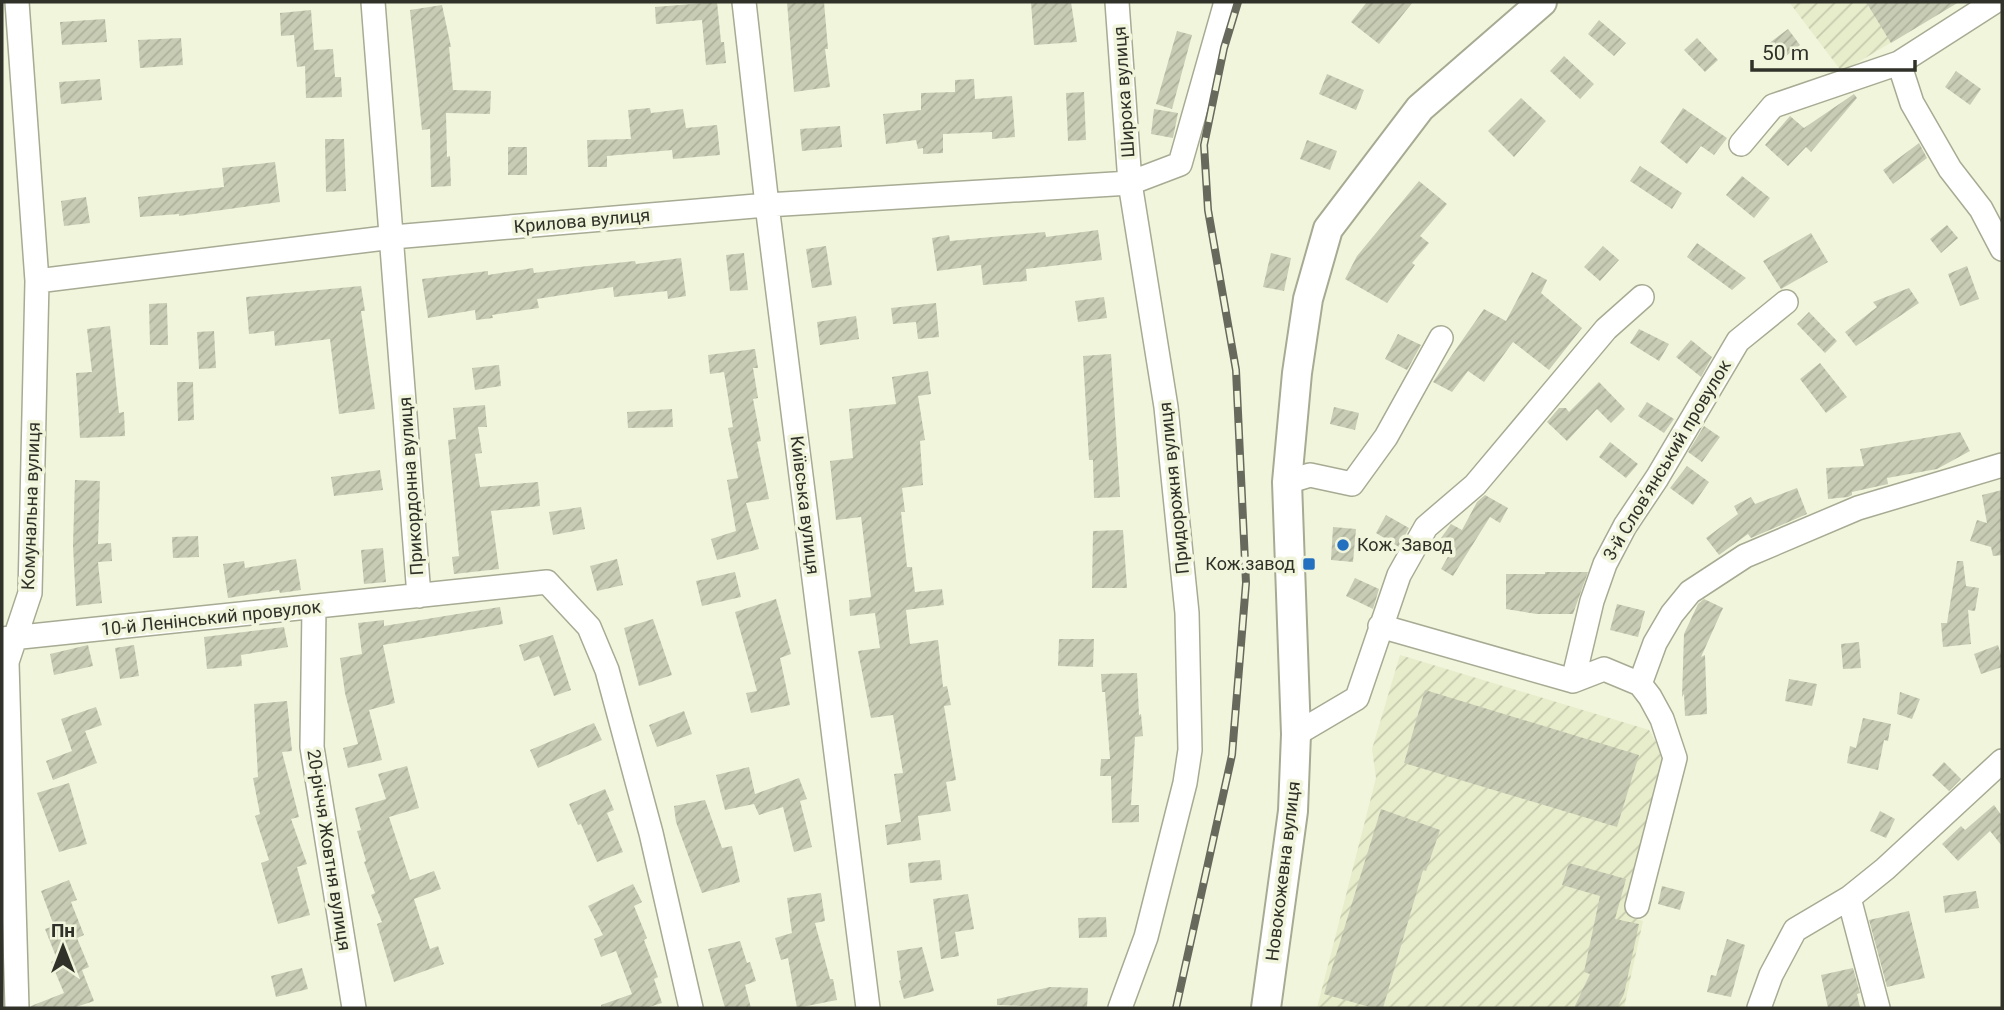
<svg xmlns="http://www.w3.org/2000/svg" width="2004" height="1010" viewBox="0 0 2004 1010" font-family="Roboto,sans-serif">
<defs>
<pattern id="industrial-furrows" width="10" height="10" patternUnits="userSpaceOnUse" patternTransform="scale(1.75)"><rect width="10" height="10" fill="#e7eccb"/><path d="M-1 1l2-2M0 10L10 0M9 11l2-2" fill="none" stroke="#c6cbae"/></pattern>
<pattern id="building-hatch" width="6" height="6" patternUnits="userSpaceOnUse" patternTransform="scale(1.75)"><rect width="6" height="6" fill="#c9ccb4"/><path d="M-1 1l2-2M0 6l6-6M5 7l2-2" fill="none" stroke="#adb09b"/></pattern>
</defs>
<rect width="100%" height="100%" fill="#f1f5dc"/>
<path fill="url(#industrial-furrows)" d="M1789,2H1958L1842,72Z
M1400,655L1649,730L1667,761L1630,917L1643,921L1624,1008H1317L1376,778L1372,749Z"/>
<path fill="url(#building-hatch)" d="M717,2L721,42H724L726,63L706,65L702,20L656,24L655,7Z
M787,2H824L828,49H825L830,87L794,92Z
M1031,2H1071L1077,42L1034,45Z
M1367,2H1413L1379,44L1351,22Z
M1866,2H1959L1891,43Z
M442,5L451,47H449L453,90L491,91L490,114L446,113L447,157L450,156L451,186L431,187L430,129L422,130L410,10Z
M311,10L314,50L333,49L335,77H341L342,97L306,98L305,66L297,67L294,35L281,36L280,13Z
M105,19L107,42L62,45L60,22Z
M1599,20L1626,43L1614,56L1588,34Z
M1788,29L1800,45L1781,60L1768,44Z
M1177,31L1192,35L1172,109L1156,104Z
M181,38L183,65L140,68L138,40Z
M1697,38L1718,60L1705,72L1684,50Z
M1564,56L1594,84L1580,99L1550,71Z
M1956,71L1981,89L1970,105L1945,87Z
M1327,74L1364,90L1356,110L1319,94Z
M100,79L102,100L61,104L59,82Z
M974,79L975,99L1012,96L1015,137L992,139V132L943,134V153L923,154V148L918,149L916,140L886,144L883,114L921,110V93L955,92V80Z
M1084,92L1086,140L1068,141L1066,93Z
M1854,94L1857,98L1811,152L1806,147L1788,166L1765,145L1790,116L1804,128Z
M1521,98L1546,121L1514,157L1488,131Z
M650,108L651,113L683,109L686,128L717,125L720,155L673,159L672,150L607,156V167H588L587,140L631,139L628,110Z
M1683,108L1727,138L1714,155L1701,146L1687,164L1660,142Z
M1154,109L1178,113L1173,138L1151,134Z
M840,126L842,147L802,151L800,129Z
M325,139H344L346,191L326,192Z
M1307,140L1337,151L1330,170L1300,159Z
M1919,143L1927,158L1893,184L1883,170Z
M508,147H527V175H508Z
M275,162L280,202L179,216V214L140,217L138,197L224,187L222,168Z
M1640,166L1682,193L1672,209L1630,181Z
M1742,176L1770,198L1754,218L1726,195Z
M1419,181L1447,204L1420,236L1429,243L1412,263L1415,265L1387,303L1345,279L1357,256Z
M86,197L90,223L64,226L61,201Z
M1947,225L1958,238L1941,253L1930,239Z
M1098,230L1102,260L1026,269L1027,281L983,285L981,265L937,271L932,238L949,235L950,241L1045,232L1046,237Z
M1811,233L1828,262L1781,289L1763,261Z
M1697,243L1746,278L1732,290L1687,257Z
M826,246L832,285L812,288L806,249Z
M1603,246L1619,260L1600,281L1584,267Z
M744,253L748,290L730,291L726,255Z
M1271,253L1291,258L1284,291L1263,287Z
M681,258L686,296L668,299L667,291L614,297L613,287L537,299L539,308L492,315L493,318L476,320L475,310L428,318L422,279L488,271V275L533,268L534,273L579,267L635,261L636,264Z
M1967,266L1979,299L1960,306L1948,274Z
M1532,272L1547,280L1541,293L1582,328L1549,370L1513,342L1484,382L1468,371L1452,392L1433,382L1484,309L1506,321Z
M361,286L365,311H361L375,409L339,414L330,339L275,346L274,331L249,334L246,297Z
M1909,288L1919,303L1856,346L1845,332L1877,307L1873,302Z
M1104,297L1107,318L1078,322L1075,301Z
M167,303L168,345H150L149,304Z
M936,303L939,337L918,339L916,322L893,324L891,308Z
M1809,312L1837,341L1825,353L1797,324Z
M856,316L859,339L820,345L817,322Z
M110,326L119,413L124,412L125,436L80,438L76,373L92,372L87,329Z
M1639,329L1669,344L1659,361L1630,343Z
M214,331L216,368L199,369L197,332Z
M1398,334L1421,345L1407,370L1385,359Z
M1691,340L1712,357L1701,377L1676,357Z
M755,349L758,368H753L758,398L753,399L761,441L757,442L769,499L746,503L759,549L717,560L711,539L736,531L727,480L738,478L728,428L733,427L724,372L710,374L708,355Z
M1111,354L1120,497L1094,498L1093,460H1089L1083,356Z
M1820,363L1847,397L1826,413L1800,379Z
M499,365L501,386L475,390L472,368Z
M928,371L931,394L918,396L925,440L920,441L923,485L902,488L905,512H901L907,567H912L915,592L942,589L944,605L906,610L910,644L938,640L943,687L947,686L951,705L944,706L956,780L946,782L951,811L918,816L921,840L887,845L885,825L901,822L894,774L903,773L893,715L871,718L858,651L880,648L875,613L850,616L849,600L871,597L861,517L836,520L830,461L853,458L849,409L896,404L892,377Z
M177,382H193L194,420L178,421Z
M1599,382L1625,409L1611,423L1597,409L1567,441L1547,422L1559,408H1566L1569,412Z
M1647,402L1674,419L1664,433L1638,416Z
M485,405L487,427H478L482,453L475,454L480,487L538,482L540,506L491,511L499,569L454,574L452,557L459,556L448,440L456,439L453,408Z
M1334,407L1359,413L1355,430L1330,424Z
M672,409L673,427L628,428L627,412Z
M1704,426L1720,437L1702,462L1688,452Z
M1960,432L1970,451L1937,469L1887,478L1888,484L1852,492V495L1848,497L1828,499L1826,468L1864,466L1860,449Z
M1610,442L1638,464L1626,478L1599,457Z
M1687,466L1709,482L1693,505L1670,488Z
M380,470L383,490L334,496L331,477Z
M75,480L100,481L98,544L111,543L112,561L98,562L102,603L76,606L73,545Z
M1797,488L1807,514L1751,538L1748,534L1719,555L1706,538L1738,514L1734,506L1751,497L1755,504Z
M2002,490V555L1993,556L1991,547L1970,541L1977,520L1987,523L1982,495Z
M1485,495L1508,508L1500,523L1490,517L1453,576L1441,569L1454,546L1441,538L1451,524L1462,530L1477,502Z
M581,507L585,529L553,535L549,512Z
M1386,515L1409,528L1399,547L1376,533Z
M1333,527L1356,529L1353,562L1331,560Z
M1123,530L1127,588H1092L1093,531Z
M198,536L199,557L173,558L172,537Z
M383,548L386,582L364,584L361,550Z
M296,559L301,590L280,593L279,590L228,598L223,564L244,561L245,568Z
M617,559L623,585L597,591L590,566Z
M1957,561H1963L1966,586L1979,588L1975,611L1968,610L1971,644L1943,647L1941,623H1947Z
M735,572L741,597L702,606L696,581Z
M1545,572H1588L1573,614H1537L1506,609V574H1545Z
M1355,578L1379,589L1373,609L1346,596Z
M776,599L791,654L780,658L790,705L751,713L746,693L757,691L735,612Z
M1704,599L1723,608L1701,657L1705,655L1707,714L1685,716L1684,694L1682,697L1684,634L1698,604Z
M1617,604L1645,611L1638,637L1610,630Z
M500,607L503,624L383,645L395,703L369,710L382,760L348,768L343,748L358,744L345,693L340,658L362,654L358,623L384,620V626Z
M653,619L672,675L639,686L624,628Z
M284,627L288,647L241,655L242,666L207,669L204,637Z
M553,635L571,690L554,696L539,656L524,661L519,645Z
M1059,639H1094L1093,667L1058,666Z
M1859,642L1861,668L1843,669L1841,644Z
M88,645L93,666L54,675L50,654Z
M134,645L139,676L120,679L115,648Z
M1998,645L2002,658V667L1981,674L1974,654Z
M1137,673L1139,715L1141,714L1143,736L1135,737L1131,805H1139V822L1112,823L1111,776H1100L1101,759H1110L1105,692H1102L1101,674Z
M1789,679L1817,684L1812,706L1785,701Z
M1425,690L1639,755L1617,827L1404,763Z
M1900,692L1920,699L1912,719L1897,714Z
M287,701L292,751L282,752L299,817L291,819L307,864L297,867L310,915L278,924L261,863L269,860L255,816L260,814L253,778L258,777L254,704Z
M96,707L102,725L85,731L97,763L53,780L46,761L72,751L61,719Z
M684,711L692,734L657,747L649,725Z
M1863,718L1891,724L1888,741L1884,740L1878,770L1847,763L1850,746L1856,748Z
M594,723L602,740L538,768L530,750Z
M1944,762L1961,779L1949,791L1932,775Z
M407,766L419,808L389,817L410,880L434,871L441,889L414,899L430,949L438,946L444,964L394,982L377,924L382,922L371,895L375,893L364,862L366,861L357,831L361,830L355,808L386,799L378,774Z
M749,767L755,794L799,778L807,799L800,801L812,847L794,852L783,807L759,815L754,804L725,810L716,775Z
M69,783L87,844L59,852L37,793Z
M605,789L614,810L607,813L623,852L597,862L581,824L578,825L569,804Z
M705,800L722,848L732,846L740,882L702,893L676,822L674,806Z
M1994,805L2002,816V846L1990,831L1958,861L1942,844L1961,826L1965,830Z
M1381,809L1440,830L1426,871L1423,870L1383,1008H1373L1324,994Z
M1880,811L1895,819L1886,838L1870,831Z
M940,860L942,880L910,883L908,863Z
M1569,863L1626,879L1615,919L1639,924L1624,994L1617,1008H1574L1590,974L1584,972L1600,896L1562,885Z
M69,880L77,900L71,902L84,935L77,938L89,967L82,970L94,1001L73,1008H31V1006L64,993L51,962L57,959L45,929L54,926L41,891Z
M633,884L642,902L634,906L647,938L644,940L658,977L654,979L662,1003L646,1008H601V1005L632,994L616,951L601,957L594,939L603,935L588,906Z
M1662,886L1685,892L1680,910L1658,904Z
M1976,891L1979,908L1945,913L1943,896Z
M821,893L825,921L815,923L830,979H833L837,1000L797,1008L788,958L781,960L775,938L792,933L787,898Z
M968,894L974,929L955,932L959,956L941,959L933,899Z
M1909,911L1925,978L1887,987L1869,920Z
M1106,917L1107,937L1079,938L1078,918Z
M1727,939L1745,945L1731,997L1707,992L1711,975L1716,976Z
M740,941L747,963L750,962L756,981L745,985L751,1008H725L708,949Z
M922,947L934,991L904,999L899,981L901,980L897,951Z
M302,968L308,989L276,997L271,976Z
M1853,968L1860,993L1857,994L1860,1008H1828L1821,975Z
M1050,987L1088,988L1087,1008L997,1005V999Z"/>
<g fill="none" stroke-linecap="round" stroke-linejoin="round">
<g stroke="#a7ab93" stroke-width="26">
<path id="minor" d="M373,2L419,596
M744,2L767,205L868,1008
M1117,2L1130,183L1166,407L1187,613L1190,750L1185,783L1146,937L1120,1008
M1899,63L1912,103L1950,169L1981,209L2002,249
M1741,144L1773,106L1899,63L1994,2
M37,281L393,237L767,205L1130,183L1180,164L1226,2
M1287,482L1310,475L1352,484L1386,437L1441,338
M314,608L312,747L354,1008
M1380,626L1573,681L1604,669L1640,684L1650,697L1662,719L1675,758L1637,906
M2,639L547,582L589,627L607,670L651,833L691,1008
M1573,681L1592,601L1605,564L1625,526L1657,478L1738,341L1786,302
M1640,684L1655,643L1672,614L1690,592L1745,556L1858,508L2002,465
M1296,734L1357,698L1399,575L1426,527L1475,485L1606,329L1642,297
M1849,898L1878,1008
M17,1008L7,662L30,593L37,281L17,2
M1759,1008L1771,975L1795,930L1849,898L1885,869L2002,761"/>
</g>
<g stroke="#a7ab93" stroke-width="32">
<path id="tertiary" d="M1266,1008L1293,811L1296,734L1287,482L1297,373L1308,299L1328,229L1420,108L1542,2"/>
</g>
<use href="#minor" stroke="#fff" stroke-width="23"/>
<use href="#tertiary" stroke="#fff" stroke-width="28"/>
<g stroke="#67695c" stroke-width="8">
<path id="rail" d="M1176,1008L1232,755L1246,583L1236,370L1208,210L1204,145L1224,48L1238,2"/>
</g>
<use href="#rail" stroke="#f1f5dc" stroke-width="5" stroke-dasharray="16" stroke-linecap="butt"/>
</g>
<g fill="#2470c0" stroke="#f1f5dc" stroke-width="2.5">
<circle cx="1343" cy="545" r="7"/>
<rect x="1302" y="557" width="14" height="14" rx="3.5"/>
</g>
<g text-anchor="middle" stroke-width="7" stroke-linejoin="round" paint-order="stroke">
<g font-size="18" fill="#303128" stroke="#f1f5dc">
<text transform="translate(1124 92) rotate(-94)" y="6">Широка вулиця</text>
<text transform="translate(582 221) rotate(-5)" y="6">Крилова вулиця</text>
<text transform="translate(1667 460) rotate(-59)" y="6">3-й Слов’янський провулок</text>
<text transform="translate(411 486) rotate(-94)" y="6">Прикордонна вулиця</text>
<text transform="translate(1174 488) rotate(-96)" y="6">Придорожня вулиця</text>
<text transform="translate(805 505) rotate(83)" y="6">Київська вулиця</text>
<text transform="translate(31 506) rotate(-88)" y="6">Комунальна вулиця</text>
<text transform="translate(211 618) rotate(-6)" y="6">10-й Ленінський провулок</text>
<text transform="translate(329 850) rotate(81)" y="6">20-річчя Жовтня вулиця</text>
<text transform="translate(1283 871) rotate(-83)" y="6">Новокожевна вулиця</text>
</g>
<g font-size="18" fill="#303128" stroke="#f1f5dc" text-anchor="start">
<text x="1357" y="551">Кож. Завод</text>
<text x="1295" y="570" text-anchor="end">Кож.завод</text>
</g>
</g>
<rect width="2004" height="1010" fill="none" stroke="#303128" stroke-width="7"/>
<g transform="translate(63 947)" stroke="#f1f5dc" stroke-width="5" paint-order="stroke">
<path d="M0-5L12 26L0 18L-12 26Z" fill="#303128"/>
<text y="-10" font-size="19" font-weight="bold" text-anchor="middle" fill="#303128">Пн</text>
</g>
<path d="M1752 60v10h163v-10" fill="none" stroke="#303128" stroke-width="3.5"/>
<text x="1762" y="60" font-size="21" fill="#303128" stroke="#f1f5dc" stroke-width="5" paint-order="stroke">50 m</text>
</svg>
